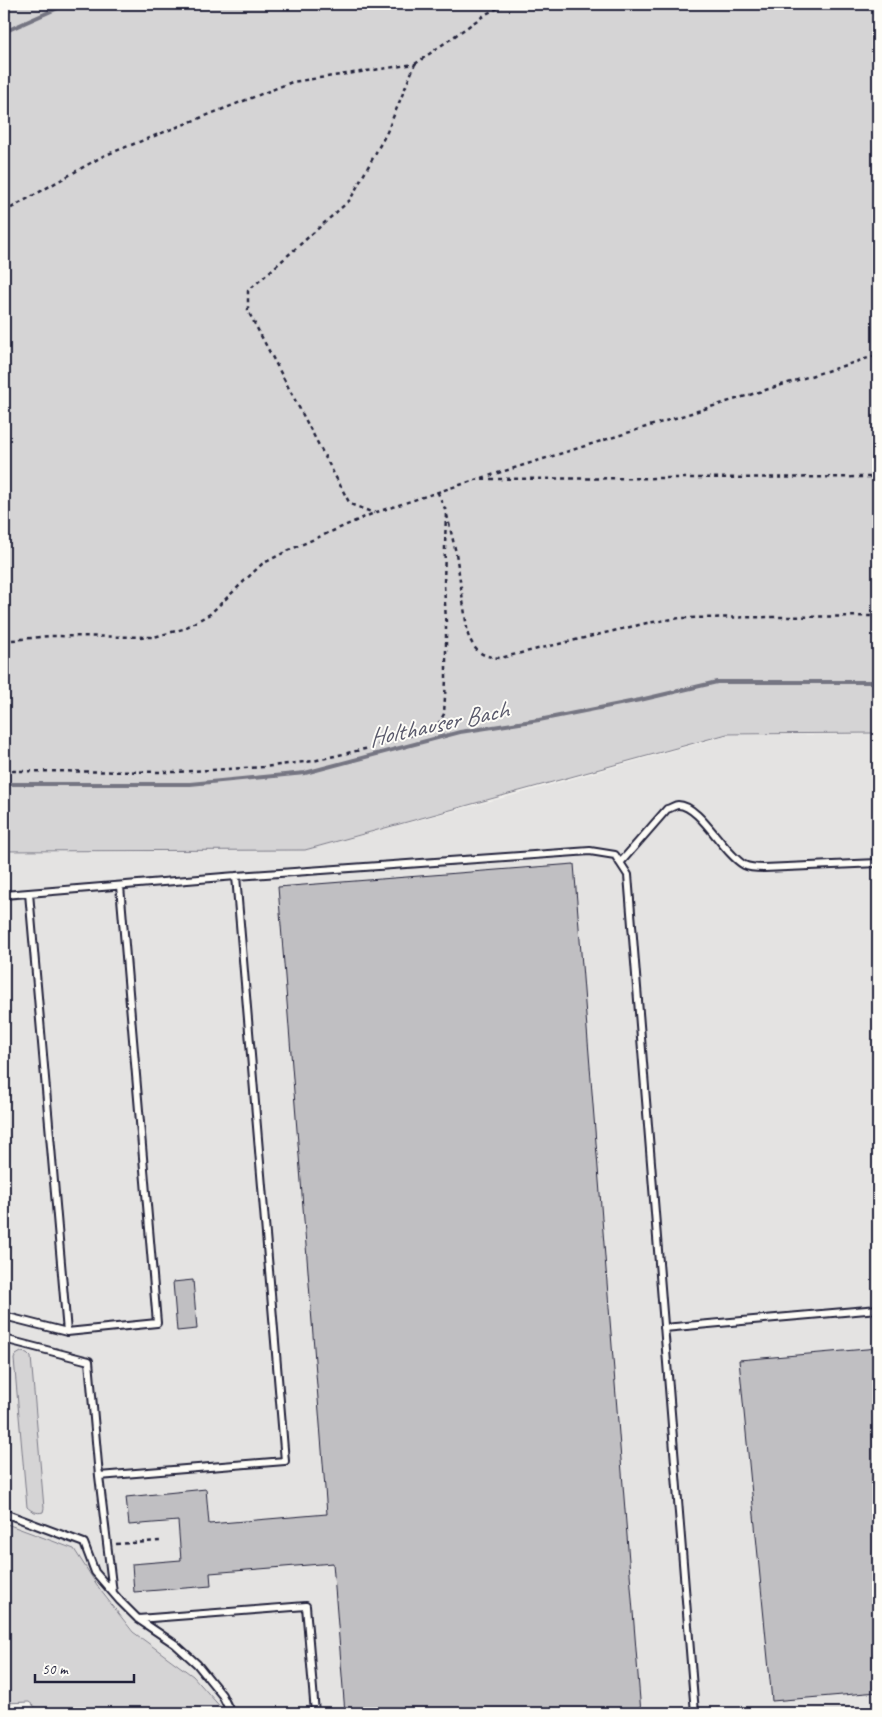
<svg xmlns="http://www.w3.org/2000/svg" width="882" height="1717" viewBox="0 0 882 1717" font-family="Caveat,sans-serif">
<rect width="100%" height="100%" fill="#f4f3ef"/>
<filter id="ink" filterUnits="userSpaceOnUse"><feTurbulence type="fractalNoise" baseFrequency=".02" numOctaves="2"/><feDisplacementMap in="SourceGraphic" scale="10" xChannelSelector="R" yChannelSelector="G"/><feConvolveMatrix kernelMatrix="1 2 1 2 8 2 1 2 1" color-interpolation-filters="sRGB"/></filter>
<g filter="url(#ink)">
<path fill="#e4e3e2" d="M878,734V1713H224L223,1710L194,1676L135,1633L102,1592L74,1549L4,1523V852L305,850L517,794L728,735Z"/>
<path fill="#d5d4d5" stroke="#7c7b88" d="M4,4H878V733L727,734L305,850L4,851Z
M21,1352L27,1353L31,1357L44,1508L43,1512C37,1514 31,1511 27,1507L14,1359L16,1355Z
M4,1523L74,1549L101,1591L133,1632L193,1676L223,1710L224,1713H43L29,1702L4,1703Z"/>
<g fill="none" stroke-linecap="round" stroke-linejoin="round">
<path stroke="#757582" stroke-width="4" d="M4,32L67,4
M4,784H190L305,773L460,732L539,720L640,700L717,682H878"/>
</g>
<path fill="#c0bfc2" stroke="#22223b" d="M574,864L641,1713H345L333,1563L210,1573L211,1586L134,1592L132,1564L181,1560L178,1521L129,1525L126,1497L206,1489L209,1524L327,1514L278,887Z
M193,1280L197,1329L177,1331L173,1282Z
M878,1348V1692L772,1701L739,1360Z"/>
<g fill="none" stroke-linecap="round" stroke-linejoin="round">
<g stroke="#22223b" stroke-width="10">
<path id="lane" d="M620,863L667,809C671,808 675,805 678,805C700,805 723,853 744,865C750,868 758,868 764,868L878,863
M29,893L67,1332
M4,895L236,876
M4,1316L67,1332L157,1323L120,886
M664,1328L878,1309
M4,1339L89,1361L99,1476L113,1593
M99,1476L285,1461L236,876L590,851L615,855L628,875L695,1713
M4,1513L84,1543L95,1572L120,1601L138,1619L175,1644L197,1664L222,1695L231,1713
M138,1619L306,1606L315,1713"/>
</g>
<path stroke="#22223b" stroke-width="2.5" stroke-dasharray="4 4" stroke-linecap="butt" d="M415,64L486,14L506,4
M4,212L103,156L292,82L415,64L387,132L350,200L248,291V311L350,504L374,513
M482,478L878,355
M447,515L456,553L468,635C476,653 481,656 500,658L647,623L680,618L878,616
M4,641L49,636L154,637L183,629L210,614L262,564L287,551L374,513L478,479L878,477
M4,771L175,772L263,767L313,761L369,748L422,732L439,723L444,714L446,679V622L444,584L446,511L438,493
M116,1544L161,1541"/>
<use href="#lane" stroke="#fdfcf7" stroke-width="6"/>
</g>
</g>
<g text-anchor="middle" stroke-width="4" stroke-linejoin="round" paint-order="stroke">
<g font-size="25" font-style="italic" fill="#59596b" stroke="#fdfcf7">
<text transform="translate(438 723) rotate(-12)" y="9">Holthauser Bach</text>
</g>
</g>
<rect width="882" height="1717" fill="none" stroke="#fdfcf7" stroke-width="20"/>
<rect x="10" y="10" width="862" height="1697" fill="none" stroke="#22223b" stroke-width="2" filter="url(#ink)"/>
<path d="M35 1674v8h99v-8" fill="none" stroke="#22223b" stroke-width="2.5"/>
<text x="42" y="1674" font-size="15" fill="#22223b" stroke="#fdfcf7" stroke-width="4" paint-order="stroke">50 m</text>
</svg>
